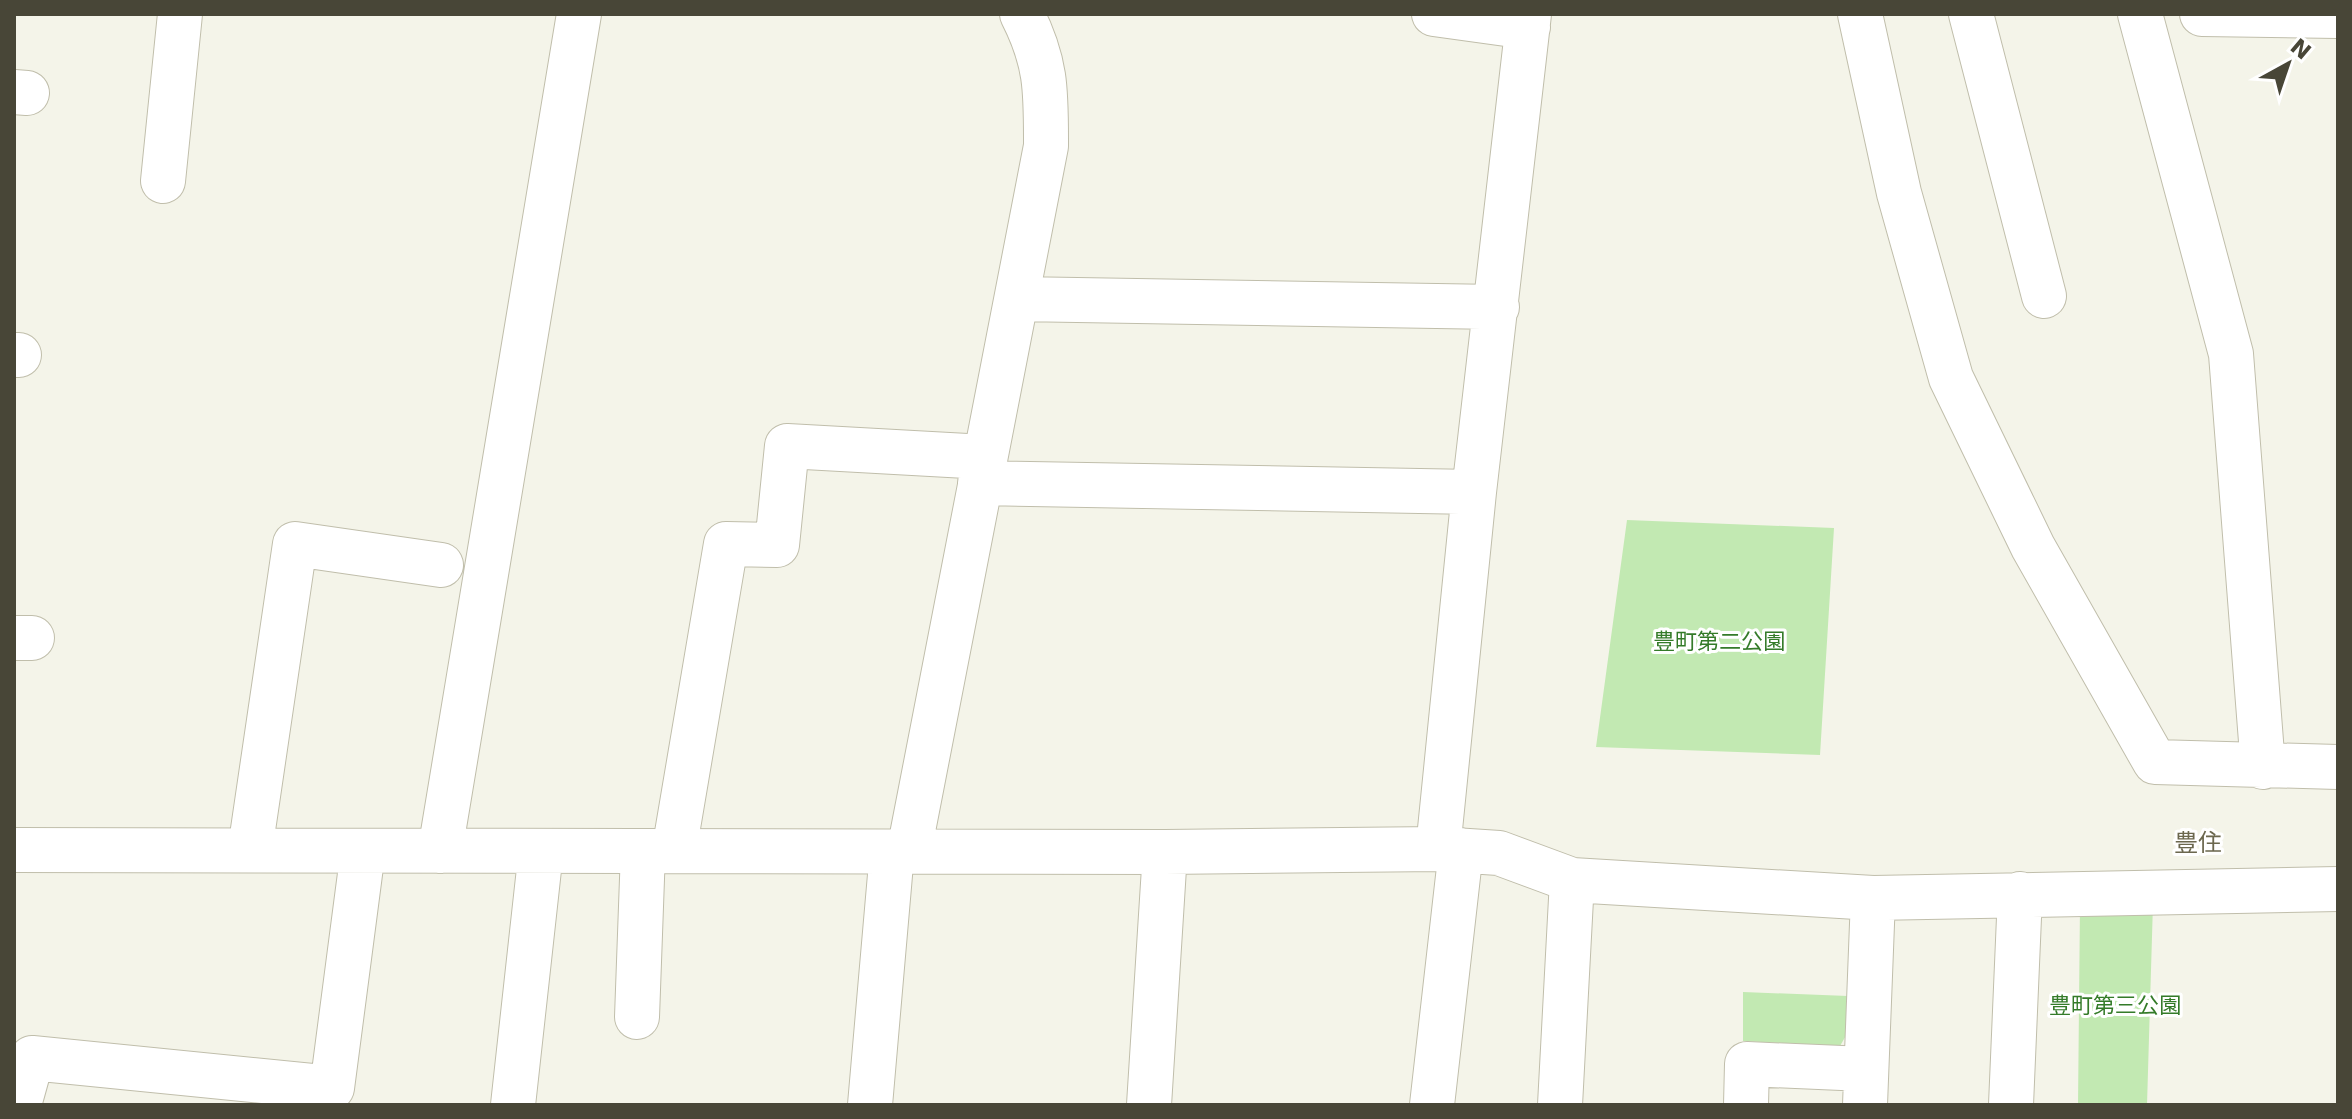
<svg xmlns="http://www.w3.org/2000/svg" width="2352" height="1119" viewBox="0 0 2352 1119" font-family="'DejaVu Sans','Noto Sans JP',sans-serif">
<rect width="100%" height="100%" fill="#f4f4e9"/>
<path fill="#c2e9b2" d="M1627,520L1834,528L1820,755L1596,747Z
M2153,903L2147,1105H2078L2080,905Z
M1743,992L1848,996V1032L1840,1046L1743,1041Z"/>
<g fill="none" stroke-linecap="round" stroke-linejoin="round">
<g stroke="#c0beab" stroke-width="46">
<path id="minor" d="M1434,14L1528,27
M1860,14L1899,193L1951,378L2033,547L2155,762L2338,767
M1971,14L2044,296
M2140,14L2231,354L2263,767
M2202,14L2338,16
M14,92L27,93
M163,181L180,14
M1017,299L1497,307
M14,355H19
M980,483L1474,492
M14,638H32
M1438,849L1474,492L1529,14
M14,850L1165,852L1438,849L1499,853L1572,880L1873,898L2338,889
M250,850L295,544L441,565
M440,851L579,14
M674,851L726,544L777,545L787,446L985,457
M909,851L1046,146C1046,92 1047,63 1022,14
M637,1017L643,851
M19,1105L32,1058L332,1088L363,851
M513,1105L541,851
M870,1105L892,852
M1149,1105L1165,852
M1432,1105L1461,850
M1560,1105L1572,880
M1746,1105L1747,1064L1865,1069
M1865,1105L1873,898
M2011,1105L2020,894"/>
</g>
<use href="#minor" stroke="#fff" stroke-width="44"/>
</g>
<g text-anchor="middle" stroke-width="6" stroke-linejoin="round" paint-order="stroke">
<g font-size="22" fill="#347b29" stroke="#fff">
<text x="1719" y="649">豊町第二公園</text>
<text x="2115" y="1013">豊町第三公園</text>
</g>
<g font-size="24" fill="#6b674e" stroke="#fff">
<text x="2198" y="851">豊住</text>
</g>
</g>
<rect width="2352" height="1119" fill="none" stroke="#484637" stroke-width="32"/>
<g transform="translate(2288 64) rotate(40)" stroke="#ffffff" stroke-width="6" paint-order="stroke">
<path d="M0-6L14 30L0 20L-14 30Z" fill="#484637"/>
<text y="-12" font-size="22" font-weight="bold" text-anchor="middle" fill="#484637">N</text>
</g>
</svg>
